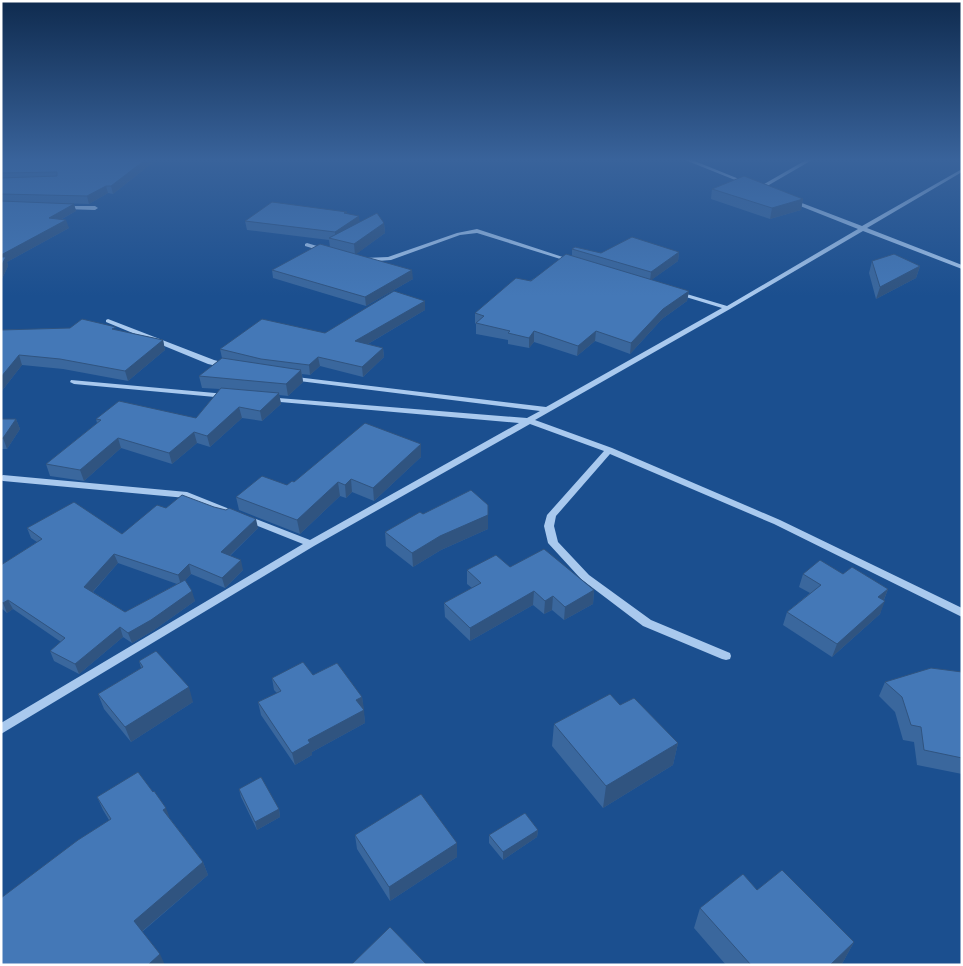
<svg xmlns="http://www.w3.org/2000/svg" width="963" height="966" viewBox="0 0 963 966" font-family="Commissioner,sans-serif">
<rect width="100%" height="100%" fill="#1b4f8f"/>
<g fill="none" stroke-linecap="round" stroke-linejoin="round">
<path fill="#a9c9ee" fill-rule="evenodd" d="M685,160H692L749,183L745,184Z
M806,160H812L762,189L757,188Z
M962,169V172L867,228L962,265V269L863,231L730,309L535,420L612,448L780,520L962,608V617L774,524L610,454L556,516L554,526L558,542L589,575L651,620L730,653L731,656L730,659L726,660L722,659L643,626L581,579L548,543L544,526L547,515L604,451L530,424L314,546L1,734V723L303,544L245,521L243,519L245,517H251L310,540L519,423L269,401H266L265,399L266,397L527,418L540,411L291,380L287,378L288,376L546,407L722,308L676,294V292H680L727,306L858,229L790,202V200H794L862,226Z
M62,206H95L98,208L95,210L64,209L62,208Z
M477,229L575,261L570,262L477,233L460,235L391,260L364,262L361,260L364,258L388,257L457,233Z
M307,243L327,249L328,250L325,252L305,246V244Z
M108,319L214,360L229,364L230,366L226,368L208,364L106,322V320Z
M71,380L226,394L230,396L226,398L74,384L70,382Z
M3,475L187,492L237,512L239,514L237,516H231L186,498L3,481L1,480V476Z"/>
</g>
<path fill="#3a679d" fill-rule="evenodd" d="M1,160H156L113,194L108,193L89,204L56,203L74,204L76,211L62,219L69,228L7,262L8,266L1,281Z
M712,189L803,199L801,210L770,219L711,199Z
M347,212V214L360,222L384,223L385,233L356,254L413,279L366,306L273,278L272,270L330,247L329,240L247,230L245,221Z
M572,249L601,253L679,252L678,261L651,280L689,291L687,301L662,319L630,354L595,341L577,356L534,342L529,348L508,344V340L476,334V324L475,323V313L572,256Z
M872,261L920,266L916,278L876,299L869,273Z
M425,301V310L368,344L383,348L384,357L363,377L320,366L310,375L302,374L303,382L288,396L279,395L281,404L262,421L242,418L210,447L197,443L172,464L121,448L84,481L50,476L46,464L97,423L96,419L196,418L220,389L202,388L199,376L222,358L220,349L325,333Z
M70,328L117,330L163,340L165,350L128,381L63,369L22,365L1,392V330Z
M1,419H16L20,429L7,449H1Z
M421,444V457L374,501L352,492L346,498L340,496L300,534L239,510L236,497L287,485L294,482Z
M166,508L258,528L230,556L243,570L225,588L191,574L185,580L195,601L154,630L132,643L123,637L79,674L54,661L50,651L61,642L13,609L7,613L1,608V565L37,542L31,538L27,528L122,534ZM118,563L177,584L125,612L93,592Z
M423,514L488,529L441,550L413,567L386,546L385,532Z
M510,567L594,590L593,604L564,620L552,610L544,614L533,605L470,641L445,617L444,603L472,588L467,584V570Z
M803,574H843L888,589L884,600L880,614L832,657L783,625L787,612L810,593L799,587Z
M139,661L193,702L131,742L104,709L98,694L141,668Z
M962,672V774L917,765L914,742L903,740L895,712L879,696L885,682Z
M313,675L362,697L365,723L312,752V755L295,765L261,715L258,702L277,693L274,690L272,678Z
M620,705L678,743L673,765L603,808L552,746L554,724Z
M239,789L279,809L280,817L257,830L241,797Z
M97,797L171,820L203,862L208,875L142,932L1,965L109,820L103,810Z
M538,830L537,837L503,860L489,843V835Z
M355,835L457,843V857L390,901L357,849Z
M757,890L854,942L843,962L841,965H726L694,928L700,908Z"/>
<path fill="#305480" d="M145,160H156L113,194L111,186Z
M106,186L108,193L89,204L87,196Z
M803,199L801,210L770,219L772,208Z
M74,204L76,211L51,225L49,218Z
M359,216L360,225L335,239V232Z
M66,220L69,228L7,262L8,266L1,281V255Z
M384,223L385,233L355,255L354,244Z
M679,252L678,261L650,281L651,272Z
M920,266L916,278L876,299L880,287Z
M412,270L413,279L366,306L365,297Z
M689,291L687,301L662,319L630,354L631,343L663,309Z
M425,301V310L356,351L355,341Z
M534,331V342L529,348V338Z
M596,331L595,341L577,356L578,346Z
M163,340L165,350L128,381L125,371Z
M383,348L384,357L363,377L362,367Z
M19,355L22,365L1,392V377Z
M318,357L320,366L310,375L309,365Z
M301,370L303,382L288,396L286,384Z
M279,393L281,404L262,421L260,411Z
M239,407L242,418L210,447L207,436Z
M16,419L20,429L7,449L3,438Z
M194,432L197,443L172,464L169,453Z
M118,438L121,448L84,481L80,470Z
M421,444V457L374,501L373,488Z
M351,479L352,492L346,498L345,485Z
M338,482L340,496L300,534L297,520Z
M488,515V529L441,550L413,567L412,553L440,536Z
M256,519L258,528L223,562L221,552Z
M114,554L118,563L88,597L84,587Z
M241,560L243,570L225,588L222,578Z
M189,564L191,574L181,585L178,575Z
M888,589L883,602L878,597Z
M594,590L593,604L564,620L565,607Z
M192,591L195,601L154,630L132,643L128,633Z
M534,591L533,605L470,641V628Z
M553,596L552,610L544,614L545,601Z
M8,600L13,609L7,613L3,603Z
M885,601L880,614L832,657L837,644Z
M120,627L123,637L79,674L75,664Z
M189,687L193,702L131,742L125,727Z
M362,697L364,709L358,712L356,700Z
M364,710L365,723L312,752V755L295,765L292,753L308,740Z
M678,743L673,765L603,808L606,786Z
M166,808L171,821L163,810Z
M279,809L280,817L257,830L255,822Z
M538,830L537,837L503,860V852Z
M457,843V857L390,901L389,887Z
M203,862L208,875L140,933L134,921Z
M854,942L843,962L841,965H830Z
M160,954L165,965H148Z"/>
<path fill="#4478b7" stroke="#305480" d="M1,160H145L111,186H106L87,196L1,194V178L57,176V172L1,173Z
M744,176L803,199L772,208L712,189Z
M1,201L74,204L49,218L66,220L1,255Z
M272,202L347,212L344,213L359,216L335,232L245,221Z
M377,213L384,223L354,244L329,238Z
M632,237L679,252L651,272L572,249L575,247L601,253Z
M320,244L412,270L365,297L272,270Z
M566,254L689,291L663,309L631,343L596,331L578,346L534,331L529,338L508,333L510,331L476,323L484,316L475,313L516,278L531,281Z
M894,254L920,266L880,287L872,261Z
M1,257H6L1,266Z
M394,291L425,301L355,341L383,348L362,367L318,357L309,365L261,359L220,349L262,319L325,333Z
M82,319L116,327L112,329L163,340L125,371L60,359L19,355L1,377V330L70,328Z
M222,358L301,370L286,384L199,376Z
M221,388L279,393L260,411L239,407L207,436L194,432L169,453L118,438L80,470L46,464L101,420L96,419L119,401L196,418Z
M1,419H16L3,438L1,439Z
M365,423L421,444L373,488L351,479L345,485L338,482L297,520L236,497L262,476L287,485L292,481L294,482Z
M471,490L488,505V515L440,536L412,553L385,532L420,512L423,514Z
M182,495L214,507L226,510L229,508L256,519L221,552L241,560L222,578L189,564L178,575L114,554L84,587L125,612L185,580L192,591L151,620L128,633L120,627L75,664L50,651L65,638L8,600L3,603L1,602V565L42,539L27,528L74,502L122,534L157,505L166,508Z
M544,549L594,590L565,607L553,596L545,601L534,591L470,628L444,603L481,583L467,570L496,555L510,567Z
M820,560L843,574L852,567L888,589L878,597L885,601L837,644L787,612L821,585L803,574Z
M156,651L189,687L125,727L98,694L143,667L139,661Z
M303,662L313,675L337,663L362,697L356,700L364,710L308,740L310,743L292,753L258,702L281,691L272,678Z
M931,668L962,672V758L924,750L921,727L911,725L902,697L885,682Z
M610,694L620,705L634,698L678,743L606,786L554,724Z
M138,772L153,792L154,791L166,808L163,810L203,862L134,921L160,954L148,965H1V898L78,840L111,819L97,797Z
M261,777L279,809L255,822L239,789Z
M421,794L457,843L389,887L355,835Z
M525,813L538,830L503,852L489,835Z
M782,870L854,942L830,965H751L700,908L743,874L757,890Z
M390,927L427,965H351Z"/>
<linearGradient id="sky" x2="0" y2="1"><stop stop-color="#0f2b4f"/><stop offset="0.54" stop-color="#39639b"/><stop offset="1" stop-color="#39639b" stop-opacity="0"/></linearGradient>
<rect width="963" height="296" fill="url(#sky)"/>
<rect width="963" height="966" fill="none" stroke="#ffffff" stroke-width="5"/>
</svg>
